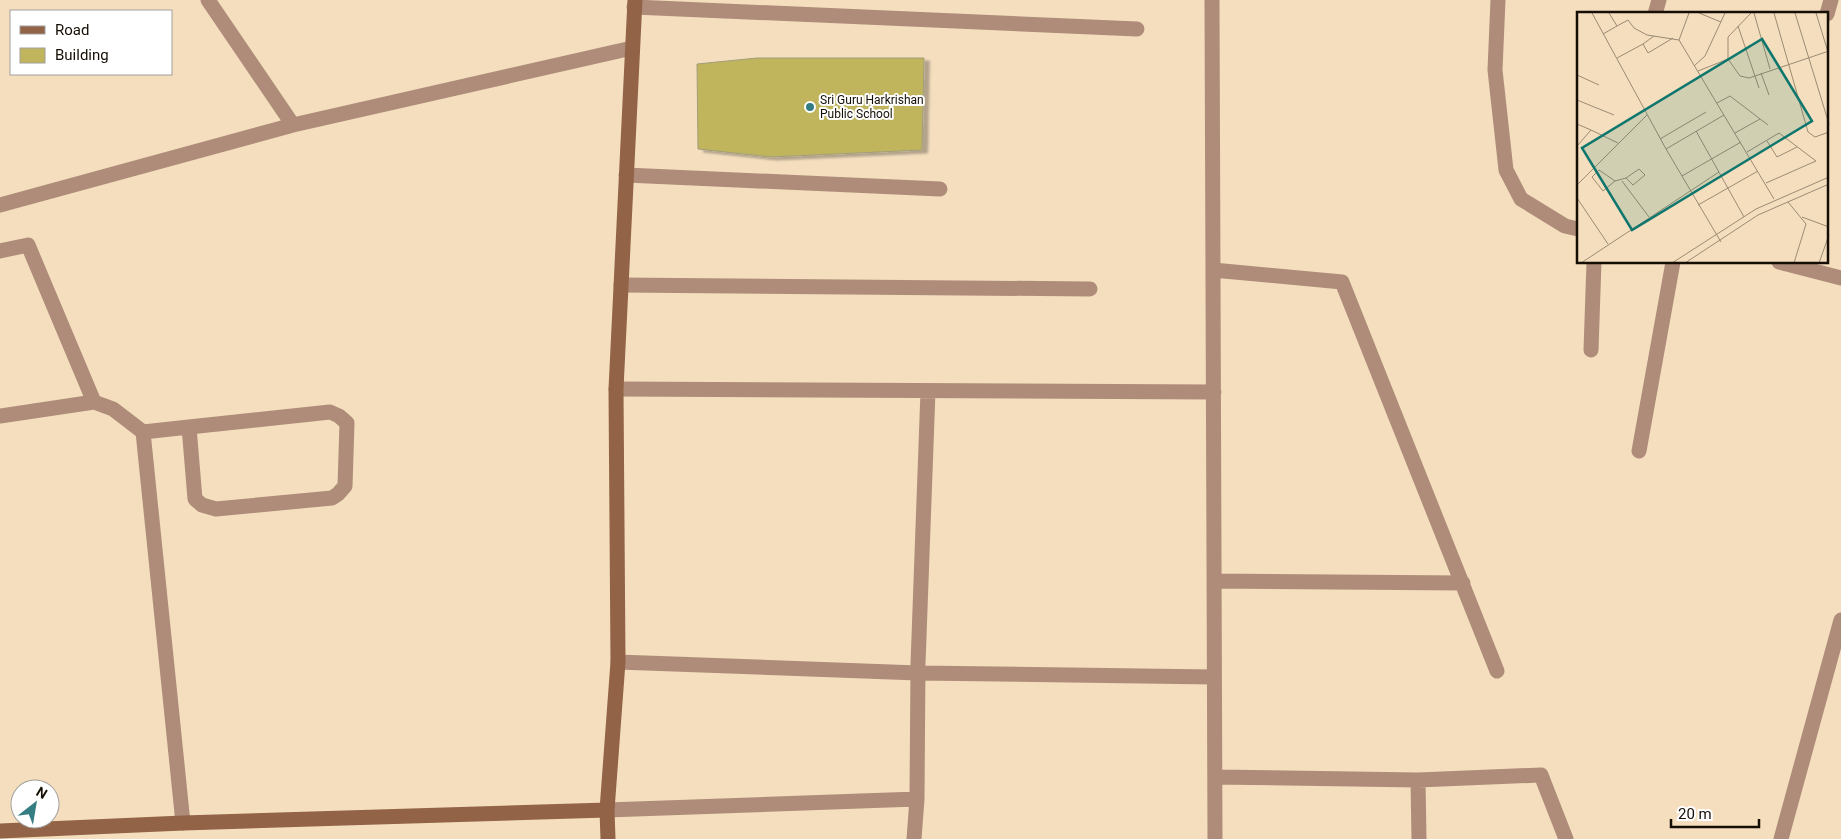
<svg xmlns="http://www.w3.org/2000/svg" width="1841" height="839" viewBox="0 0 1841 839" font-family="Roboto,sans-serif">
<defs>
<filter id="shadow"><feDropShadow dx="5.5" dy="3" stdDeviation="1" flood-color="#0004"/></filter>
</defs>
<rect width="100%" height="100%" fill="#f4debe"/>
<path fill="#c0b55d" stroke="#a19d7b" filter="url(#shadow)" d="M757,58H924L922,150L771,157L698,149L697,64Z"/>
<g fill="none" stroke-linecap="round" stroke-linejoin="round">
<path stroke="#ae8c79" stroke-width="15" d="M634,7L1137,29
M626,175L940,189"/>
<path stroke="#ae8c79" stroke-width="15" d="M208,0L293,125
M1212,0L1215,839
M1498,0L1495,70L1506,170L1521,199L1565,226L1578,229
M1655,14L1659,0
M1827,14L1831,0
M0,205L293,125L632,48
M0,251L28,245L94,402
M1779,262L1841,278
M1213,270L1342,282L1497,671
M621,285L1090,289
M1591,350L1594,262
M616,389L1214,392
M0,416L94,402L113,409L143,432L189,427L195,499L202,505L216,509L332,498L338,494L345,486L347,423L339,416L330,412L189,427
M143,432L183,823
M1639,451L1673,262
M1214,581L1463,583
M618,662L918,673L1214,677
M1215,777L1418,780L1541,775L1566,839
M1418,780L1419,839
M607,810L917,799
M914,839L917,799L918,664L928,391
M1781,839L1841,620"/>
<path stroke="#926346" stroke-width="15" d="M0,831L183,823L607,810
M608,839L607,810L618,662L616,389L635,0"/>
</g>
<circle fill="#347d82" stroke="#fff" stroke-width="2" cx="810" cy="107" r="5"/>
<g text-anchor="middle" stroke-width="4" stroke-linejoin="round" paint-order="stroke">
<g font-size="12" fill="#150e04" stroke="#fff" text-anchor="start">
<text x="820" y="104">Sri Guru Harkrishan<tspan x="820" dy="14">Public School</tspan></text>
</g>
</g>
<g transform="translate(1577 12)">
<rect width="251" height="251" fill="#f4debe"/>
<path fill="none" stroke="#9b8b74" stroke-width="1" d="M15,1L89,137L144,230M32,1L40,14L51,8L57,16L70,23L102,28L112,1M122,1L144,10M177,1L193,57M197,1L231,120L238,125L252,120M218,1L252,112M239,1L251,40M161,14L182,76M26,22L40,14M77,24L66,32L71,41L96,26M102,28L197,187M40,46L66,32M151,47V25L174,1M117,54L128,44L148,1M121,59L151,47L163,64L172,66L252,39M184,61L192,83M0,63L22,73M0,88L37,103M140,91L153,84L191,113M0,112L14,118L0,134M14,118L41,131M119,119L167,205M158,121L183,107M83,127L129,100M190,129L200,145L220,135M89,137L147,103M170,140L202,121L239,149L189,171M105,164L164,130M38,169L22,158L15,165L26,179L38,169L49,166L56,173L68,163L62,157L49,166M45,169L72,205M0,173L70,103M0,186L31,232M211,190L229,212L217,251M121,193L181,159M225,205L252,215M4,251L142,160M95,251L179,197L252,165M108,251L181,203L252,172M242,251L252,223"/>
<path fill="#0f766e" fill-opacity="0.15" stroke="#0f766e" stroke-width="2.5" d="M185,27L235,109L55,218L5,136Z"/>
<rect width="251" height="251" fill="none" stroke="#150e04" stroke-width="2.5"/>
</g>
<rect x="10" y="10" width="162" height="65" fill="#ffffff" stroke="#a19f9b"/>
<rect x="20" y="26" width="25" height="8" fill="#926346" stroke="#a19f9b"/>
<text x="55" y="35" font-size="15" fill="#150e04">Road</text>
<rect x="20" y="48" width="25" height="15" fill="#c0b55d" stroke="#a19f9b"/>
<text x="55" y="60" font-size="15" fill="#150e04">Building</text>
<g transform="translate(35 804) rotate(31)"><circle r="24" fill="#ffffff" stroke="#a19f9b"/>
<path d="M0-4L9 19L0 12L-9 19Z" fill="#347d82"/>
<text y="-8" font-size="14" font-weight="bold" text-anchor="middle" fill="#150e04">N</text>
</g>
<path d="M1671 819v8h88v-8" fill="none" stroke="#150e04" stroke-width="2.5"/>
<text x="1678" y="819" font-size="15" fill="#150e04" stroke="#ffffff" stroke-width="4" paint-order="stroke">20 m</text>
</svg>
